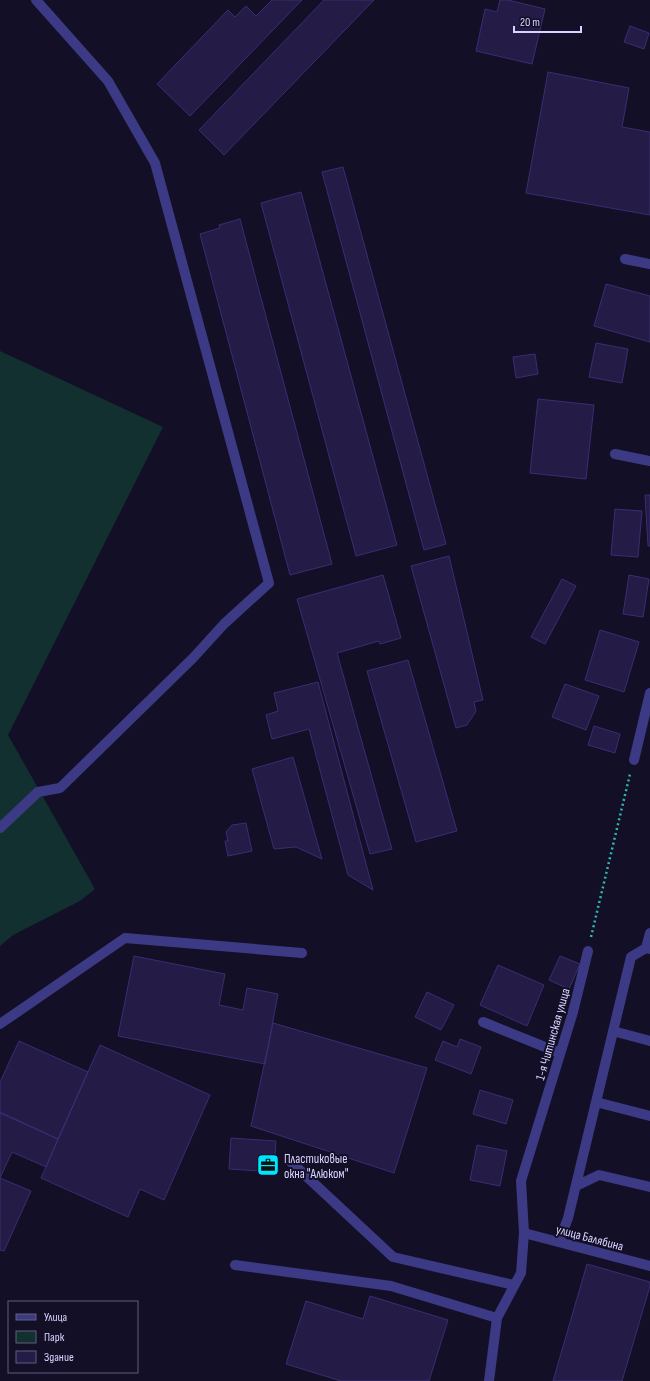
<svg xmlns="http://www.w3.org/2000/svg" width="650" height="1381" viewBox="0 0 650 1381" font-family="'Sofia Sans Condensed',sans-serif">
<rect width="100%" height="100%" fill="#130f26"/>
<path fill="#12302f" d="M0,351L163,427L8,735L95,889L80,901L13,935L0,946Z"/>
<path fill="#241b47" stroke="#3b2d73" d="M272,0H302L190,116L157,84L228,10L235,17L246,6L256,16Z
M324,0H374L224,155L199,130Z
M500,0H508L545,9L532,64L476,51L485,9L497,12Z
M630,26L649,33L644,49L624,42Z
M548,72L629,88L622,127L650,132V215L526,193Z
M343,167L446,544L424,550L322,172Z
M301,192L397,545L356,556L261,203Z
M240,219L332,564L290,575L200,234L220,228L219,225Z
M606,284L650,296V342L594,326Z
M596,343L628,349L622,383L589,377Z
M535,354L538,374L516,378L513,357Z
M538,399L594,405L586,479L530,473Z
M645,495H650V546H648Z
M615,509L642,511L638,557L611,555Z
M449,556L483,700L474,702L476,711L467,725L456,728L411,566Z
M383,575L401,638L380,644L379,641L337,653L392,849L370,854L297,599Z
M629,575L649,579L643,617L623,614Z
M562,579L576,586L545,644L531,637Z
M600,630L639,642L624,692L585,680Z
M408,660L457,831L416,842L367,671Z
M318,682L373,890L348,875L309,729L272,739L266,715L278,711L274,693Z
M565,684L599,696L586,730L552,717Z
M594,726L620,734L615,753L588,745Z
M293,757L322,859L296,847L274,849L252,769Z
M246,823L252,851L228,856L225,841H228L226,832L232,825Z
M134,956L225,974L219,1005L243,1010L247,988L278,994L265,1064L118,1036Z
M560,956L580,964L569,989L549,980Z
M498,965L544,985L527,1026L480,1005Z
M427,992L454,1005L441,1030L415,1017Z
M273,1023L427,1068L394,1173L251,1126Z
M460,1039L481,1047L471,1074L435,1060L443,1041L457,1047Z
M19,1041L88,1072L58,1139L0,1112V1082Z
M100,1045L210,1095L164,1200L140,1189L128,1217L41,1178Z
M480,1090L513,1100L506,1124L473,1114Z
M0,1113L58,1139L46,1167L12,1152L0,1178L31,1191L4,1251L0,1250Z
M231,1138L276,1141L274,1172L229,1169Z
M477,1145L507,1151L500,1186L470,1180Z
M587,1264L650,1282V1286L622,1381H553Z
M370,1296L448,1320L429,1381H341L286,1364L306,1301L363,1319Z"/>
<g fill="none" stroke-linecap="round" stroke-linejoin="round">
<path stroke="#2fb8b0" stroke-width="2.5" stroke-dasharray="2 3" stroke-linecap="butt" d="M591,937L630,774"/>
<path stroke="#3d3a85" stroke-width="10" d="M625,259L650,264
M615,454L650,461
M0,828L38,792L60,788L193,658L224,624L269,583L155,163L108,81L36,0
M650,933L646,948L650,949
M483,1022L560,1053
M0,1024L125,938L302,953
M613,1031L650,1041
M596,1102L650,1116
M290,1161L393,1257L514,1285
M576,1186L599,1175L650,1187
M559,1242L568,1218L631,957L646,948
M235,1265L391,1286L497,1318"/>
<path stroke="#3d3a85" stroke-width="10" d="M634,760L650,693
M524,1233L650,1266
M489,1381L497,1318L521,1273L524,1233L521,1181L573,1012L588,951"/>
</g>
<defs>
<g id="office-square" transform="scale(1.15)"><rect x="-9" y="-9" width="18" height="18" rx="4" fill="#00e5ff" stroke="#130f26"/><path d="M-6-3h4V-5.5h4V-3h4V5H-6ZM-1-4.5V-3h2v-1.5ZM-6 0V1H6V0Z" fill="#111"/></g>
</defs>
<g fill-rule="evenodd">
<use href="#office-square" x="268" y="1165"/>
</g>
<g text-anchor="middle" stroke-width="4" stroke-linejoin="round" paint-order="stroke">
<g font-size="13" fill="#d9d4ff" stroke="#130f26">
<text transform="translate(552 1034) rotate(-74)" y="5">1-я Читинская улица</text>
<text transform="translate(590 1237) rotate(15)" y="5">улица Балябина</text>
</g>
<g font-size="13" fill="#d9d4ff" stroke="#130f26" text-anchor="start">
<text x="284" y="1163">Пластиковые<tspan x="284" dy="15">окна "Алюком"</tspan></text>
</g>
</g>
<rect x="8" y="1301" width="130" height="72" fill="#130f26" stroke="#625e7d"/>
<rect x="16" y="1314" width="20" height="6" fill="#3d3a85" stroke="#625e7d"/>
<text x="44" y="1321" font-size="12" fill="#d9d4ff">Улица</text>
<rect x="16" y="1331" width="20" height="12" fill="#12302f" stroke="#625e7d"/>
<text x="44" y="1341" font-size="12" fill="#d9d4ff">Парк</text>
<rect x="16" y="1351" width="20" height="12" fill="#241b47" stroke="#625e7d"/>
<text x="44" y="1361" font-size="12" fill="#d9d4ff">Здание</text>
<path d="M514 26v6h67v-6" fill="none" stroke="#d9d4ff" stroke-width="2"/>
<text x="520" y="26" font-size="12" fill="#d9d4ff" stroke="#130f26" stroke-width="3" paint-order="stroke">20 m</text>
</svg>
